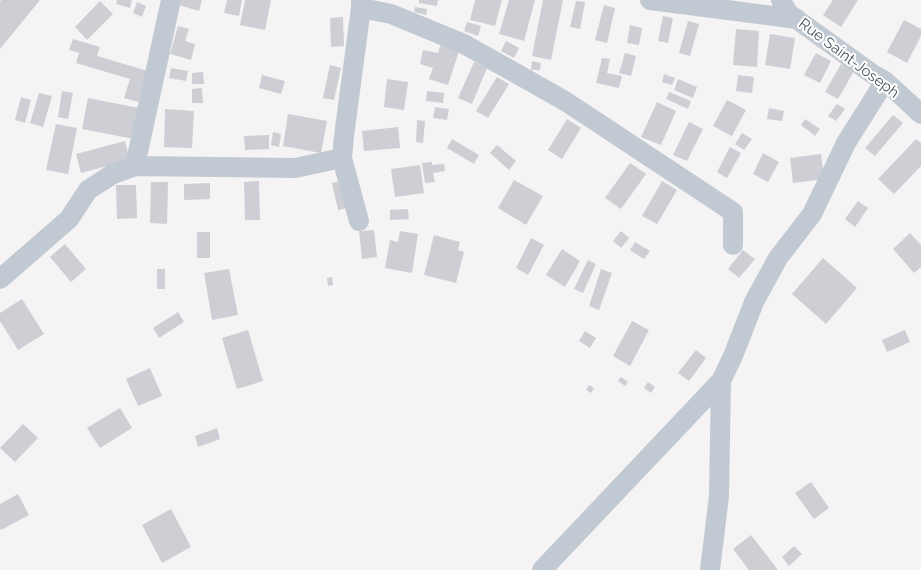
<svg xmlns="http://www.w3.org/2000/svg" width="921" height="570" viewBox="0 0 921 570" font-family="Raleway,sans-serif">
<rect width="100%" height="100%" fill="#f5f3f3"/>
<path fill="#cdcfd5" d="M1,0H40L0,49V2Z
M117,0H132L130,8L116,4Z
M180,0H202L199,11L179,5Z
M227,0H242L239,16L224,13Z
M245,0H271L265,30L240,25Z
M419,0H438L437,6L419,3Z
M475,0H502L495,26L470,20Z
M509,0H535L524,41L499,34Z
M543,0H563L551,60L532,56Z
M833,0H858L841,27L823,15Z
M100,1L113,14L87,40L75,27Z
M576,1L585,2L580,29L570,27Z
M137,2L146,6L142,17L133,13Z
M604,5L615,8L607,43L595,40Z
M415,7L427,9L426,15L414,12Z
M663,16L673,18L668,43L658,41Z
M343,17L344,46L331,47L330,18Z
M904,20L921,29V36L907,63L887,52Z
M688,21L699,24L690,56L679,53Z
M467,22L481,26L478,36L464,31Z
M630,25L642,28L639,45L627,43Z
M178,26L189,29L185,41L195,44L191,60L170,54Z
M736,29L759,31L757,67L733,65Z
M770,34L795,38L790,69L765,65Z
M73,39L100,47L97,56L151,72L142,103L124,98L130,79L76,63L79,53L69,50Z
M506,41L519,48L514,58L501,51Z
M441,44L459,51L448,85L429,79L433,68L420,64L423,50L438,53Z
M625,53L636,56L631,76L619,73Z
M816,53L831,61L820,83L804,75Z
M602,58L610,59L607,73L622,76L619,88L596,83Z
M532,61L541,63L540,70H531Z
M474,62L487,68L472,104L458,98Z
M841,64L854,71L838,99L825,92Z
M330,65L341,68L334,100L323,98Z
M171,68L188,71L186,81L169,78Z
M203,72L204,84H192V73Z
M664,74L675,78L672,85L662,82Z
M262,75L285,81L281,94L259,88Z
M738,75L754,77L752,93L736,91Z
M497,77L509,84L488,118L476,111Z
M387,79L408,82L404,110L384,107Z
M678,79L697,87L693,98L674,90Z
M202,88L203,103H192V89Z
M62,91L73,93L68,119L58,117Z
M427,91L444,93L443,103L426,101Z
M669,92L691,101L688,109L666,99Z
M39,93L52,96L43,127L30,123Z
M21,97L31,100L25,123L15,120Z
M88,98L139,108L134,139L82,129Z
M727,100L746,110L732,136L713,126Z
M657,102L676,111L661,145L641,137Z
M837,104L845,109L836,121L828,116Z
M435,107L449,109L447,120L433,118Z
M769,108L784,111L782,121L767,119Z
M165,109L194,111L192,148L164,147Z
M288,114L327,121L321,153L283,146Z
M893,115L903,123L875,156L865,148Z
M567,119L581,128L562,159L548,150Z
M805,119L820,129L815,136L801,125Z
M417,120L425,121L423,143L416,142Z
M689,122L703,129L687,161L673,155Z
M56,124L77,128L68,174L46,170Z
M398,127L400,148L364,151L362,131Z
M273,132L281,134L279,147L271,145Z
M742,133L752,139L744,150L735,144Z
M269,135V149L245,150L244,136Z
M452,139L479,155L474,164L447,148Z
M916,139L921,143V166L894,194L878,179Z
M125,141L130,160L81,173L76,154Z
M497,145L516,161L509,170L490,153Z
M730,147L741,153L727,178L717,172Z
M763,153L779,162L768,182L753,174Z
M821,154L824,179L793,183L790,158Z
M432,162V165L444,164L445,171L433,173L435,182L425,183L422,163Z
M630,163L646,174L621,209L605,198Z
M420,165L424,193L395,197L391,169Z
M514,180L543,196L526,225L498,208Z
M259,181L260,220H245L244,182Z
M341,181L347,208L338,210L332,183Z
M662,181L677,190L657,224L642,216Z
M151,182H168L167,224L150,223Z
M210,183V199L184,200V184Z
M116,185H136L137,218L117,219Z
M858,201L868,208L855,227L845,219Z
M408,209L409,219L390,220V210Z
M374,230L377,257L362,259L359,231Z
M400,231L418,234L412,273L385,268L390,240L398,242Z
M621,231L629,238L621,248L613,241Z
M197,232H210V258H197Z
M910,233L921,245V267L914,273L893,249Z
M434,235L460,242L458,250L464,252L456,283L424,275Z
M531,238L544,245L528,275L516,268Z
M635,242L650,251L644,259L630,250Z
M65,244L86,269L71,282L50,257Z
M562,249L580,261L565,287L546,275Z
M743,250L755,259L739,278L728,269Z
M823,258L857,288L826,324L792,294Z
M588,260L596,264L583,293L574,289Z
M157,269H165V289H157Z
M229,269L238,315L212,320L204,273Z
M601,269L612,273L599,310L589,306Z
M332,277L333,285L328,286L327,278Z
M22,299L44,334L18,350L0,321V313Z
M178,312L184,322L159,338L153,328Z
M632,321L649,330L630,366L613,356Z
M248,330L263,381L237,389L222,338Z
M905,330L910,342L887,352L882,340Z
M585,331L596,338L590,348L579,341Z
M696,350L706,358L689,381L678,373Z
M150,368L162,396L138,406L126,379Z
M621,377L628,382L625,386L618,381Z
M648,382L655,387L651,393L644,388Z
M589,385L594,388L591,393L586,390Z
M120,408L132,428L100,448L87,428Z
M23,424L38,438L15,462L0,448Z
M217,428L220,439L198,447L195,436Z
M811,482L829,508L814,519L795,493Z
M18,494L29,515L1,530L0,528V504Z
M171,509L191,547L162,563L142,525Z
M751,535L778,570H749L733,549Z
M794,546L802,554L789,566L782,557Z"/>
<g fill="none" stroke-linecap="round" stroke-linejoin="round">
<path stroke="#c1cad2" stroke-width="20" d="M650,0L797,19
M781,0L788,13L874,75L885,81L921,114
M361,8L391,14L464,44L565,101L733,212V245
M342,158L359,221
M135,166L171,0
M0,279L69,219L88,190L113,174L135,166L295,168L342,158L344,136L361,8V0
M542,570L721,381L733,356L754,302L778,258L812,214L846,143L885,81
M710,570L719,496L721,381"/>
</g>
<g text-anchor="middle" stroke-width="4" stroke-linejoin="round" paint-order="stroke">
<g font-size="15" fill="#4a5661" stroke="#fff">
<text transform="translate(849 58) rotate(37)" y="5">Rue Saint-Joseph</text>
</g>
</g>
</svg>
